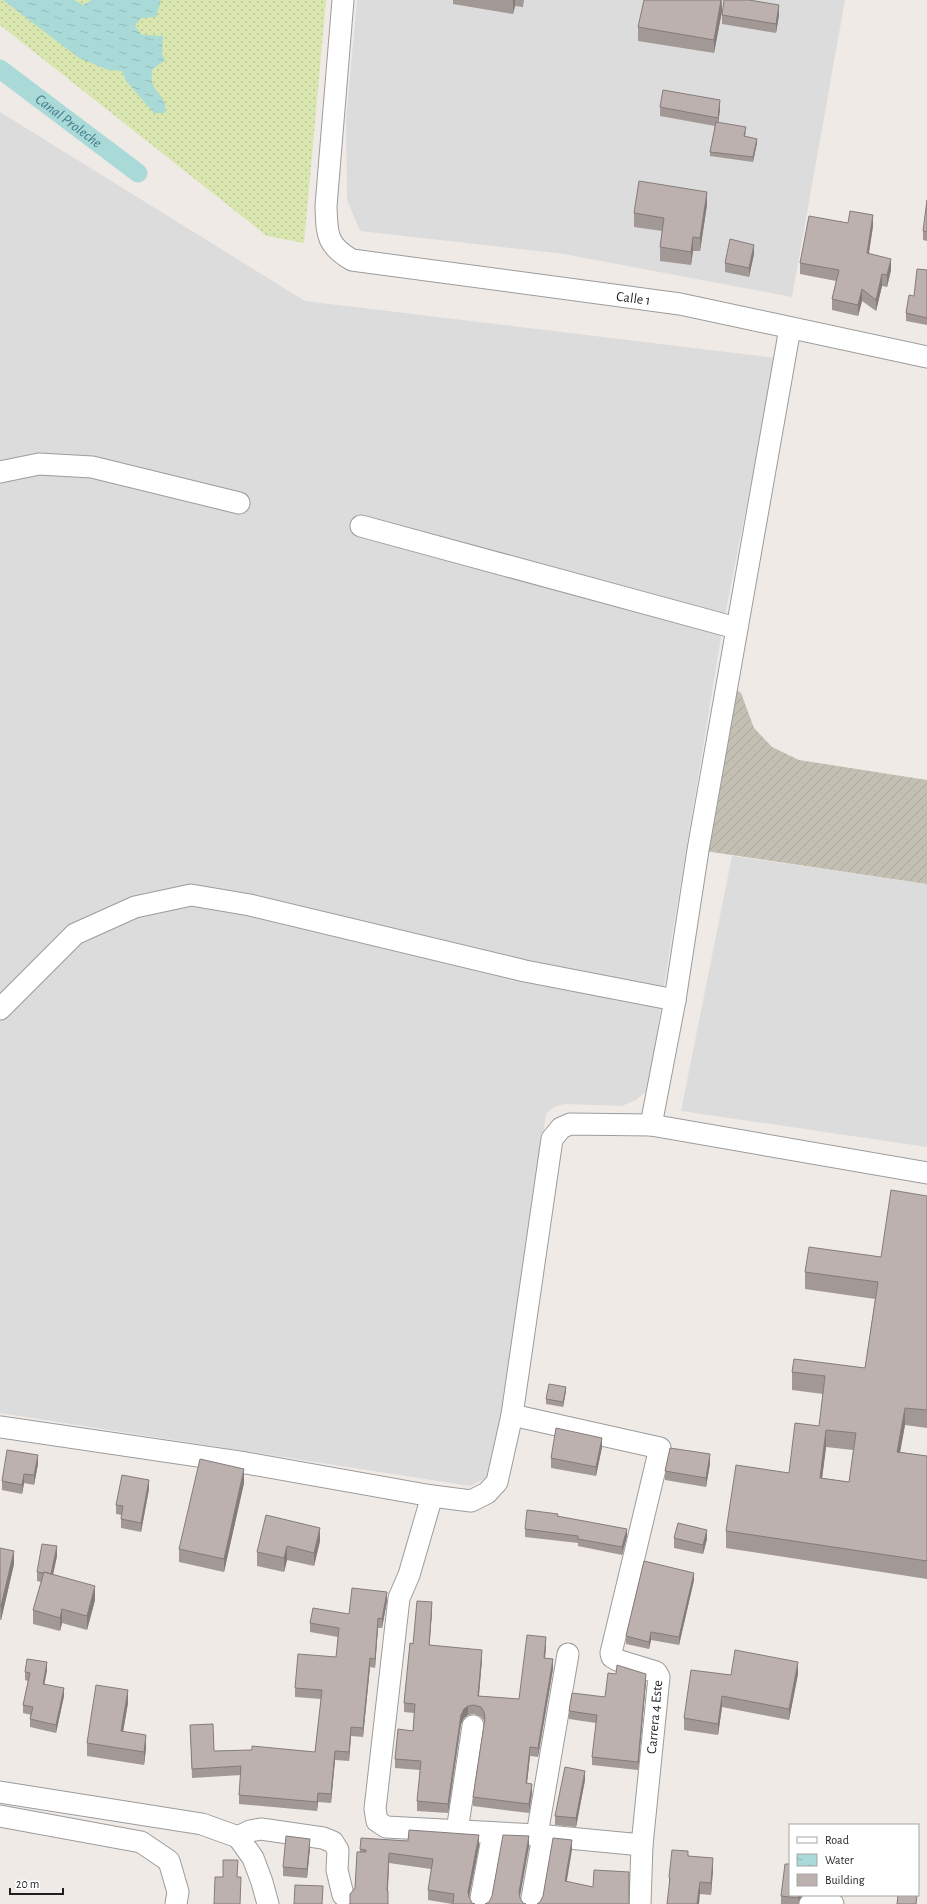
<svg xmlns="http://www.w3.org/2000/svg" width="927" height="1904" viewBox="0 0 927 1904" font-family="'Alegreya Sans',sans-serif">
<defs>
<pattern id="construction-furrows" width="10" height="10" patternUnits="userSpaceOnUse"><rect width="10" height="10" fill="#c3bfb2"/><path d="M-1 1l2-2M0 10L10 0M9 11l2-2" fill="none" stroke="#a7a499"/></pattern>
<pattern id="grass-dots" width="8" height="8" patternUnits="userSpaceOnUse"><rect width="8" height="8" fill="#d9e6af"/><path d="M2 2h.1M6 6h.1" fill="none" stroke="#bac596" stroke-width="1.8" stroke-linecap="round"/></pattern>
<pattern id="water-ripples" width="26" height="14" patternUnits="userSpaceOnUse"><rect width="26" height="14" fill="#a9dad8"/><path d="M2 4q2-2 4 0t4 0M15 11q2-2 4 0t4 0" fill="none" stroke="#91bbb9"/></pattern>
</defs>
<rect width="100%" height="100%" fill="#efeae6"/>
<path fill="#dddcdc" d="M357,0H845L792,297L564,254L360,231L347,200L346,120Z
M0,112L305,301L776,358L723,625L662,998L649,1089L636,1100L622,1106L564,1104L554,1107L546,1114L498,1460L492,1472L482,1480L470,1486L0,1413Z
M732,856L927,884V1147L681,1111Z"/>
<path fill="url(#construction-furrows)" d="M727,684L741,693L754,728L772,747L799,760L927,780V884L698,850Z"/>
<path fill="url(#grass-dots)" d="M0,0H326L304,243L267,236L0,25Z"/>
<path fill="url(#water-ripples)" d="M3,0H74L83,5L92,0H161L156,17L141,18L135,26L142,35L163,36L162,53L165,60L152,70C152,75 151,82 154,87C159,96 168,101 165,113H154L126,81L122,71L108,70L79,58Z"/>
<g fill="none" stroke-linecap="round" stroke-linejoin="round">
<path stroke="#a9dad8" stroke-width="19" id="s1" d="M0,69L138,173"/>
<g stroke="#9c9c9c" stroke-width="23">
<g id="minor">
<path id="s2" d="M343,0L326,206C327,234 326,245 352,260L680,304L927,357"/>
<path d="M0,472L39,464L92,467L239,503"/>
<path d="M361,526L736,628"/>
<path d="M0,1009L75,934L135,907L191,895L250,905L525,971L675,1000"/>
<path d="M651,1125L675,1000L698,850L790,328"/>
<path d="M512,1415L660,1448L611,1653L612,1657L617,1660L656,1672L659,1677L642,1845L640,1904"/>
<path d="M0,1427L246,1463L432,1496L471,1501L487,1493L497,1482L512,1415L552,1139L561,1128L570,1124L651,1125L927,1173"/>
<path d="M432,1496L409,1575L399,1598L375,1809L377,1821L386,1827L537,1835L642,1845"/>
<path d="M0,1792L202,1824L238,1837L253,1858L262,1882L268,1904"/>
<path d="M0,1816L141,1842L169,1861L178,1892L176,1904"/>
<path d="M457,1831L473,1726"/>
<path d="M537,1835L568,1654"/>
<path d="M238,1837L250,1831L261,1829L323,1838L333,1842L338,1850L337,1870L343,1895"/>
<path d="M480,1904L493,1833"/>
<path d="M531,1904L543,1836"/>
<path d="M810,1904L819,1901L833,1904"/>
</g>
</g>
<use href="#minor" stroke="#fff" stroke-width="21"/>
</g>
<path fill="#a29896" fill-rule="evenodd" d="M453,0H524L523,7L515,6L513,14L453,4Z
M722,0V11L714,53L638,41V27Z
M722,15H779L776,33L722,24Z
M660,107L720,109L718,123L746,132L745,136L757,143L753,162L710,156V152L715,126L660,116Z
M927,200V241L923,240V231Z
M707,205L700,251H693L691,265L660,261V247L662,231L634,227V213Z
M848,223L873,226L869,253L891,270L887,287L882,286L876,311L862,301L858,316L832,310V299L836,281L800,274V263Z
M754,254L749,277L725,272V263Z
M927,270V325L906,321V313L914,296Z
M927,1196V1428L905,1425L900,1452L927,1456V1579L726,1548V1531L789,1473L819,1426L823,1394L792,1390V1372L865,1368L875,1299L805,1289V1272L881,1257ZM826,1447L853,1450L849,1482L822,1478Z
M566,1391L563,1407L546,1404V1399Z
M602,1447L596,1476L551,1468V1458Z
M38,1464L34,1485L24,1483L22,1494L2,1490V1481Z
M710,1464L706,1487L665,1480V1471Z
M244,1483L224,1572L179,1562V1549Z
M149,1489L141,1532L121,1528V1519L122,1515L116,1514V1505Z
M266,1515L320,1541L314,1566L287,1560L284,1572L257,1566V1552Z
M558,1516L627,1536L622,1555L578,1546V1543L525,1537V1529Z
M674,1538L707,1539L703,1554L674,1548Z
M0,1548L14,1564L1,1620H0Z
M57,1556L53,1574L95,1600L87,1630L62,1623L60,1631L33,1624V1610L41,1582L37,1581V1572Z
M694,1580L679,1645L651,1640L649,1649L626,1644V1636Z
M387,1601L382,1628H378L375,1668L370,1667L363,1737L351,1736L349,1761L335,1760L331,1803L318,1802L317,1811L239,1804V1795L241,1775L192,1778L190,1725L214,1751L315,1752L321,1699L295,1697V1688L336,1657L338,1637L310,1632V1623L349,1614Z
M432,1611L429,1645L482,1659L479,1696L519,1699L546,1646L545,1659L553,1669L538,1757L530,1756L527,1783L532,1793L529,1813L473,1806V1797L484,1723V1721L481,1717L474,1714L468,1715L464,1718L461,1724L448,1813L417,1811V1801L420,1770L395,1768V1759L413,1731L414,1713L404,1712V1703Z
M47,1670L44,1684L64,1696L56,1733L30,1727V1719L31,1715L23,1713V1705L28,1681L25,1680V1672Z
M798,1674L789,1720L722,1707L718,1735L684,1730V1718L731,1675Z
M646,1682L638,1770L592,1765V1757L596,1723L569,1719V1711Z
M128,1703L123,1731L146,1748L144,1765L87,1756V1743Z
M585,1780L576,1827L555,1825V1816Z
M479,1846L469,1898L472,1903L475,1904H452L428,1900V1890L431,1869L389,1863L388,1891V1904H350L355,1888L360,1849Z
M310,1848L307,1878L283,1876V1867Z
M688,1856L713,1870L711,1895L700,1894L669,1889V1877Z
M790,1895H802L799,1901V1904H781V1896Z"/>
<path fill="#847c7a" d="M513,0H515V6L513,14Z
M721,0L722,11L714,53V40Z
M779,5V15L776,33V24Z
M720,100V109L718,126V118Z
M757,139V143L753,162V157Z
M707,192V205L700,251V238Z
M873,215V226L867,264V253Z
M693,237V251L691,265V252Z
M754,245V254L749,277V268Z
M891,259V270L887,287V275Z
M882,274V286L876,311V300Z
M862,289V301L858,316V305Z
M566,1387V1391L563,1407V1402Z
M905,1408V1425L897,1469V1452Z
M826,1430V1447L820,1495V1478Z
M602,1438V1447L596,1476V1467Z
M710,1454V1464L706,1487V1478Z
M38,1455V1464L34,1485V1475Z
M244,1469V1483L224,1572V1559Z
M24,1474V1483L22,1494V1485Z
M149,1480V1489L141,1532V1523Z
M320,1528V1541L314,1566V1553Z
M627,1529V1536L622,1555V1547Z
M707,1530V1539L703,1554V1545Z
M57,1546V1556L51,1584V1574Z
M287,1546V1560L284,1572V1558Z
M14,1551V1564L1,1620V1606Z
M694,1573V1580L679,1645V1637Z
M95,1586V1600L87,1630V1616Z
M387,1592V1601L382,1628V1619Z
M432,1602V1611L429,1655V1645Z
M62,1609V1623L60,1631V1618Z
M378,1618V1628L375,1668V1659Z
M651,1632V1640L649,1649V1642Z
M546,1637V1646L544,1668V1658Z
M482,1650V1659L478,1705V1696Z
M370,1658V1667L363,1737V1728Z
M553,1659V1669L538,1757V1748Z
M47,1662V1670L43,1692V1684Z
M798,1662V1674L789,1720V1709Z
M646,1674V1682L638,1770V1762Z
M64,1688V1696L56,1733V1725Z
M128,1690V1703L121,1744V1731Z
M722,1696V1707L718,1735V1724Z
M468,1706V1715L464,1718L461,1724L448,1813V1804L461,1715L464,1709Z
M351,1727V1736L349,1761V1752Z
M146,1735V1748L144,1765V1752Z
M530,1747V1756L526,1792V1783Z
M335,1751V1760L331,1803V1794Z
M585,1771V1780L576,1827V1818Z
M532,1784V1793L529,1813V1804Z
M318,1793V1802L317,1811V1802Z
M479,1835V1846L468,1902V1892Z
M529,1836V1847L519,1902V1892Z
M310,1839V1848L307,1878V1869Z
M572,1840V1850L565,1892V1881Z
M389,1853V1863L387,1901V1891Z
M713,1858V1870L711,1895V1883Z
M700,1882V1894L699,1904H697Z
M798,1895H802L799,1901Z"/>
<path fill="#bcb1af" stroke="#847c7a" fill-rule="evenodd" d="M644,0H721L714,40L638,27Z
M724,0H749L779,5L776,24L722,15Z
M663,90L720,100L718,118L660,107Z
M716,122L746,127L744,136L757,139L753,157L710,152Z
M639,181L707,192L700,238L693,237L691,252L660,247L664,218L634,213Z
M927,200V232L923,231Z
M850,211L873,215L867,253L891,259L887,275L882,274L876,300L862,289L858,305L832,299L839,270L800,263L809,216L848,223Z
M730,239L754,245L749,268L725,263Z
M917,269L927,270V318L906,313L909,295L914,296Z
M891,1190L927,1196V1410L905,1408L897,1452L927,1456V1561L726,1531L736,1465L789,1473L795,1423L819,1426L825,1376L792,1372L794,1359L865,1368L878,1282L805,1272L809,1247L881,1257ZM826,1430L856,1433L849,1482L820,1478Z
M549,1384L566,1387L563,1402L546,1399Z
M556,1428L602,1438L596,1467L551,1458Z
M670,1448L710,1454L706,1478L665,1471Z
M7,1450L38,1455L34,1475L24,1474L22,1485L2,1481Z
M200,1459L244,1469L224,1559L179,1549Z
M122,1475L149,1480L141,1523L121,1519L123,1506L116,1505Z
M527,1510L558,1514L557,1516L627,1529L622,1547L578,1539V1536L525,1529Z
M266,1515L320,1528L314,1553L287,1546L284,1558L257,1552Z
M678,1523L707,1530L703,1545L674,1538Z
M42,1544L57,1546L51,1574L44,1572L43,1573L37,1572Z
M0,1548L14,1551L1,1606H0Z
M644,1561L694,1573L679,1637L651,1632L649,1642L626,1636Z
M44,1572L95,1586L87,1616L62,1609L60,1618L33,1610Z
M352,1588L387,1592L382,1619L378,1618L375,1659L370,1658L363,1728L351,1727L349,1752L335,1751L331,1794L318,1793L317,1802L239,1795L241,1766L192,1769L190,1725L213,1724L214,1751L252,1750V1746L315,1752L322,1690L295,1688L298,1654L336,1657L339,1628L310,1623L313,1608L349,1614Z
M417,1601L432,1602L429,1645L482,1650L478,1696L519,1699L527,1635L546,1637L544,1658L553,1659L538,1748L530,1747L526,1783L532,1784L529,1804L473,1797L485,1718L484,1712L481,1707L474,1705L468,1706L464,1709L461,1715L448,1804L417,1801L421,1761L395,1759L398,1729L413,1731L415,1704L404,1703L410,1643L413,1644Z
M735,1650L798,1662L789,1709L722,1696L718,1724L684,1718L691,1670L731,1675Z
M27,1659L47,1662L43,1684L64,1688L56,1725L30,1719L33,1707L23,1705L30,1673L25,1672Z
M617,1665L646,1674L638,1762L592,1757L597,1715L569,1711L572,1693L605,1697L608,1673L616,1674Z
M96,1685L128,1690L121,1731L146,1735L144,1752L87,1743Z
M565,1767L585,1771L576,1818L555,1816Z
M409,1830L479,1835L468,1892L469,1897L472,1903L475,1904H453L454,1894L428,1890L433,1859L389,1853L387,1891H388V1904H350V1894L355,1888L357,1852H366V1850L360,1849L361,1838L408,1841Z
M503,1835L529,1836L519,1892L520,1898L523,1903L526,1904H485L489,1902L492,1896Z
M286,1836L310,1839L307,1869L283,1867Z
M553,1838L572,1840L565,1881L593,1887L594,1870L629,1872V1904H537L540,1902L543,1896Z
M672,1850L688,1851V1856L713,1858L711,1883L700,1882L697,1904H667L670,1878L669,1877Z
M223,1860H238L237,1877H241L240,1904H214L215,1877H223Z
M785,1864H790V1895H798L799,1898L781,1896Z
M295,1885L323,1886L322,1904H294Z
M898,1895H917L916,1904H897Z"/>
<g text-anchor="middle" stroke-width="3" stroke-linejoin="round" paint-order="stroke">
<g font-size="14" fill="#1f1f1f" stroke="#fff">
<text dy="5" stroke="none"><textPath href="#s2" startOffset="555">Calle 1</textPath></text>
<text transform="translate(654 1717) rotate(-85)" y="5">Carrera 4 Este</text>
</g>
<g font-size="15" font-style="italic" fill="#437b8b" stroke="#fff">
<text dy="5" stroke="none"><textPath href="#s1" startOffset="86">Canal Proleche</textPath></text>
</g>
</g>
<rect x="789" y="1824" width="130" height="72" fill="#ffffff" stroke="#a5a5a5"/>
<rect x="797" y="1837" width="20" height="6" fill="#ffffff" stroke="#a5a5a5"/>
<text x="825" y="1844" font-size="12" fill="#1f1f1f">Road</text>
<rect x="797" y="1854" width="20" height="12" fill="url(#water-ripples)" stroke="#a5a5a5"/>
<text x="825" y="1864" font-size="12" fill="#1f1f1f">Water</text>
<rect x="797" y="1874" width="20" height="12" fill="#bcb1af" stroke="#a5a5a5"/>
<text x="825" y="1884" font-size="12" fill="#1f1f1f">Building</text>
<path d="M10 1888v6h53v-6" fill="none" stroke="#1f1f1f" stroke-width="2"/>
<text x="16" y="1888" font-size="12" fill="#1f1f1f" stroke="#ffffff" stroke-width="3" paint-order="stroke">20 m</text>
</svg>
